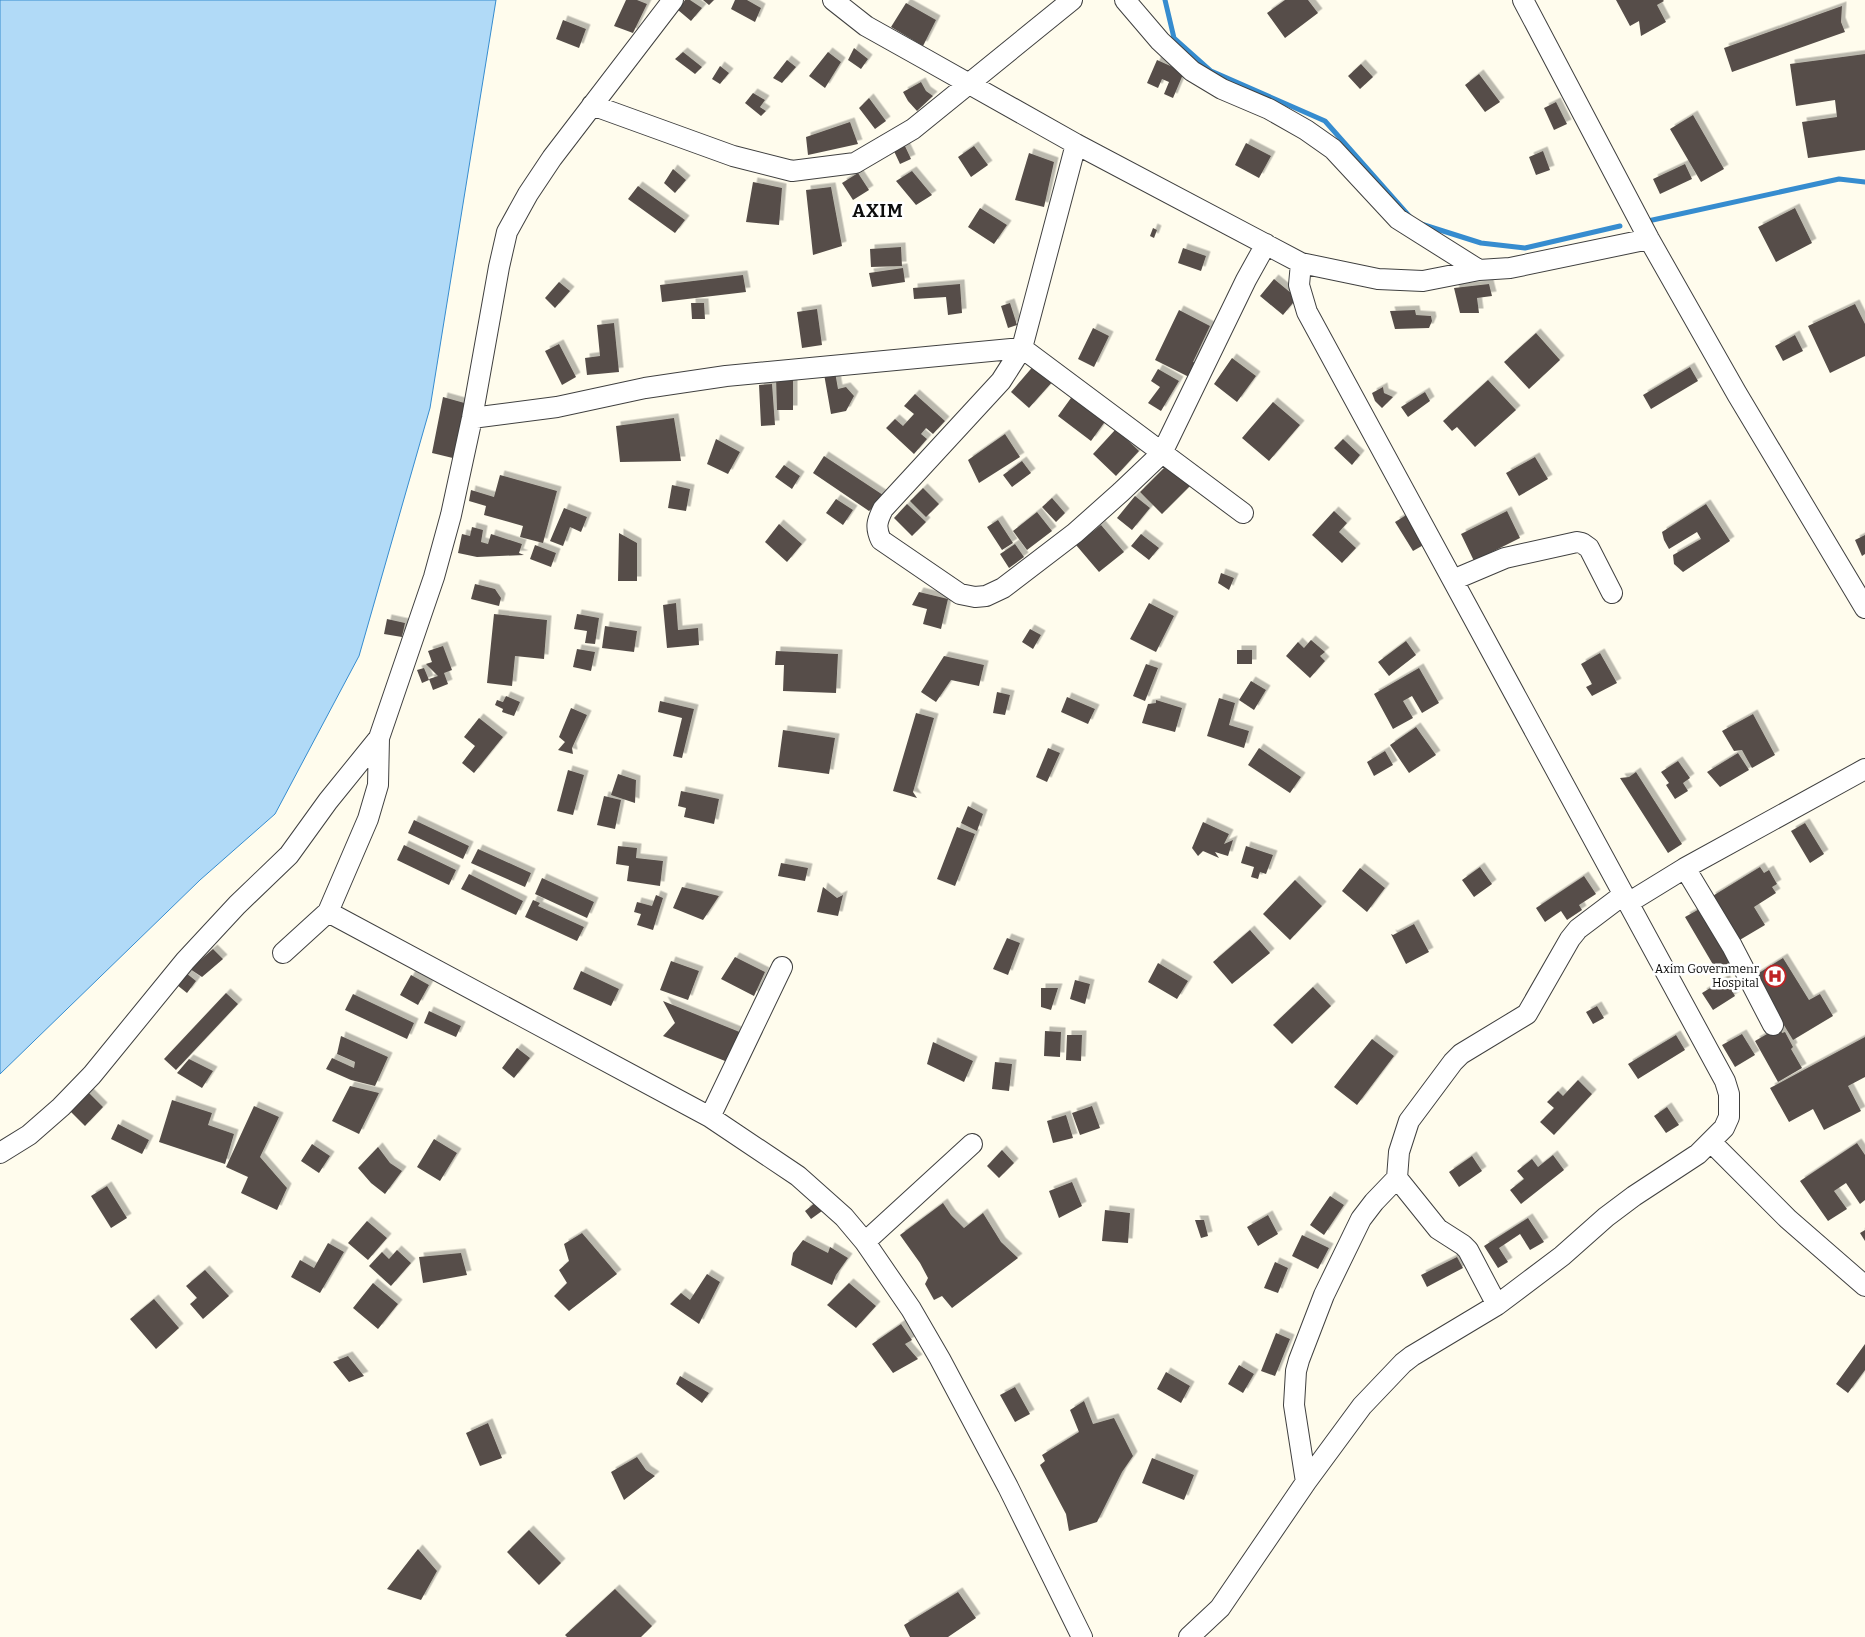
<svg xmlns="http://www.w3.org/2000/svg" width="1865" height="1637" viewBox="0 0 1865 1637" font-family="Bitter,serif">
<defs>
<filter id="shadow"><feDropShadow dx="4.5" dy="-4.5" stdDeviation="0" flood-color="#0004"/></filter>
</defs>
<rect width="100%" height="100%" fill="#fffced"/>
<path fill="#b1daf7" stroke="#368ccf" d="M0,0H496L430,408L359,656L275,814L200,880L0,1074Z"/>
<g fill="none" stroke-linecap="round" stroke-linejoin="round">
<path stroke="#368ccf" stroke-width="5" d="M1165,0L1174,38L1211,71L1325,121L1410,217
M1648,221L1839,179L1865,182
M1421,224L1481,243L1525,248L1620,226"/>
</g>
<path fill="#564e49" filter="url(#shadow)" d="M626,0H637L647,4L633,33L614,26Z
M685,0H690L702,8L691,21L678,10Z
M703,0H714L709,5Z
M735,0H747L761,8L755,22L731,9Z
M1285,0H1308L1318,13L1285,38L1267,13Z
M1616,0H1663L1664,1L1657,5L1666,22L1641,36L1639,21L1630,26Z
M906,3L936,20L923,46L891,27Z
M1842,6L1841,22L1845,32L1732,72L1724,48Z
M563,20L586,29L579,48L556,39Z
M854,48L868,59L861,69L848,60Z
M683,52L702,67L695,74L675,59Z
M828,52L841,62L825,88L809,76Z
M1865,54V150L1808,158L1802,122L1837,117L1835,100L1796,106L1790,64Z
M787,60L796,67L782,83L773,78Z
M1157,60L1184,72L1173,98L1164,94L1169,82L1162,79L1158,88L1147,83Z
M1361,64L1373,77L1360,89L1348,76Z
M720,66L729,73L720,84L712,79Z
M1479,74L1500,102L1485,112L1465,85Z
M921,82L926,91L933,96L917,111L908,101L903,92Z
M753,93L765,100L760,107L766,111L761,116L745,103Z
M869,98L886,121L875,129L859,108Z
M1556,102L1567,124L1554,130L1544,108Z
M1693,115L1724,169L1701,182L1670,129Z
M850,122L858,144L808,155L806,137Z
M1246,143L1271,156L1259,178L1235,165Z
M904,144L911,159L900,164L893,149Z
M974,146L988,165L971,177L958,157Z
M1543,151L1550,170L1536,175L1529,157Z
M1029,153L1054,162L1044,207L1015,200Z
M1685,164L1692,179L1660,194L1653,179Z
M673,169L686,180L675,193L664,183Z
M912,171L932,195L916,205L896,181Z
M858,173L869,190L853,200L842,183Z
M753,182L782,188L779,225L746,222Z
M638,186L685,220L675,233L628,199Z
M831,187L842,246L813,255L806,190Z
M980,208L1007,225L994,244L968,227Z
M1795,208L1812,243L1776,262L1758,227Z
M1153,228L1157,230L1154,238L1150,236Z
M901,247L902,266L871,267L870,249Z
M1183,248L1206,256L1201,271L1178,263Z
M903,268L905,282L872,287L869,273Z
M743,275L746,292L662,302L660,285Z
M1274,279L1297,298L1283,315L1260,296Z
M559,282L570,291L555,308L545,298Z
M960,284L962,313L948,315L946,297L914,299L913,288Z
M1489,284L1492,296L1477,298L1479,313H1460L1454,288Z
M691,303H704L705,319H692Z
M1010,303L1017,325L1008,328L1001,306Z
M1855,304L1865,324V356L1830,373L1808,326Z
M817,309L822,345L802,348L797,312Z
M1179,310L1210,326L1193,362L1196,363L1189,377L1155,360Z
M1415,310L1416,315L1431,316L1432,321L1429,328L1395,329L1390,311Z
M614,323L619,372L587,375L585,358L600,356L597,325Z
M1093,328L1109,336L1094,367L1078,359Z
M1536,333L1560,360L1529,389L1504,362Z
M1795,335L1803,351L1783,361L1775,346Z
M559,344L576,377L562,385L545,351Z
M1232,358L1256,376L1237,402L1214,384Z
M1036,363L1054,380L1029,408L1011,392Z
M1690,367L1698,381L1651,409L1643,395Z
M1158,369L1179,381L1161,411L1148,403L1160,387L1151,381Z
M835,372L838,389L846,387L854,396L846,411L831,414L824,374Z
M776,378H793V410H777Z
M1488,380L1516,410L1475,447L1457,427L1452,431L1443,421Z
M772,384L775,425L761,426L759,385Z
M1383,387L1384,393L1393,397L1382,408L1375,401L1372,393Z
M1076,391L1109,416L1091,441L1058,416Z
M1425,392L1430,401L1408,417L1401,407Z
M915,394L945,421L933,434L926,428L921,434L927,439L914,454L886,428L895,419L903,426L914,414L904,406Z
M443,397L468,404L457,459L432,453Z
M1273,402L1300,425L1269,461L1242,438Z
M674,418L681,461L620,462L616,426Z
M1116,429L1139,451L1116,476L1093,454Z
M1005,434L1020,457L979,483L968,460Z
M716,439L740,452L728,474L707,464Z
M1343,439L1360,455L1352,465L1334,448Z
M824,456L886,497L869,511L813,473Z
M1535,457L1548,479L1519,496L1506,473Z
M1022,461L1031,473L1012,487L1003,475Z
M1168,464L1190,486L1162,514L1140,492Z
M784,465L800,476L792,489L775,477Z
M500,475L557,491L543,543L520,537L523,526L484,515L486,506L469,501L471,490L494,497Z
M672,485L690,489L686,511L668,508Z
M923,488L939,504L926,517L910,501Z
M1135,496L1150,508L1132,530L1117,518Z
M1052,498L1065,513L1056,522L1042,507Z
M836,499L853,510L843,525L826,513Z
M907,504L926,522L912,536L894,518Z
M1706,504L1730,541L1683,572L1674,564L1673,555L1701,539L1697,532L1669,549L1664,540L1662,532Z
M564,508L587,517L581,532L570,527L563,546L550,541Z
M1334,511L1347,523L1339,532L1356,548L1342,563L1312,535Z
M1507,511L1520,538L1474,561L1461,534Z
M1037,512L1052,531L1027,550L1013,531Z
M1408,514L1427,543L1413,551L1395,522Z
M998,520L1013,543L1002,550L987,527Z
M779,524L802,544L787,562L765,542Z
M1101,525L1124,552L1099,572L1076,545Z
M472,527L483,530L481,542L488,544L491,534L522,544L519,553L524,555L477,557L458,553L462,534L470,536Z
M619,533L637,543V581H618Z
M1141,534L1159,548L1149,560L1131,546Z
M1865,535V554L1862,556L1855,540Z
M1015,544L1024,557L1009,568L1000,554Z
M535,545L556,553L551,567L530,559Z
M1221,573L1234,578L1229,590L1218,583Z
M475,584L495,589L501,598L499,606L471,599Z
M919,592L948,599L941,629L923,624L927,609L912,605Z
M676,603L678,630L698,628L699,645L667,648L663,605Z
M1149,603L1174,616L1156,652L1130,639Z
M494,614L547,620L544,659L515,656L512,686L487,683Z
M577,614L599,618L595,644L585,643L587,631L574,629Z
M387,619L405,623L402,637L384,634Z
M605,626L637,631L634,652L602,648Z
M1030,629L1041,635L1033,649L1022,642Z
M1311,640L1325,652L1320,656L1325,661L1310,678L1286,656L1298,642L1304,648Z
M1406,641L1416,655L1389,676L1378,662Z
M443,646L452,670L444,673L448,684L433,690L429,679L438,676L426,664L432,662L428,651Z
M577,649L595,652L591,671L573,667Z
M1237,650H1252V664H1237Z
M776,651L838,654L836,693L783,691L784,665H775Z
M1600,653L1617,683L1592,696L1586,687L1592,684L1581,664Z
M944,656L984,665L979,686L951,680L936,702L921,692Z
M1146,664L1158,668L1145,701L1133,696Z
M424,668L429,680L422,683L417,670Z
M1419,668L1439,703L1422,713L1412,696L1403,701L1413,718L1393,729L1374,694Z
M1251,681L1266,690L1254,710L1239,700Z
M997,692L1010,695L1005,715L993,713Z
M506,696L520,702L514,716L502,712L503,709L495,705L497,700L503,702Z
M1067,697L1095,709L1088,724L1061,712Z
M1219,698L1235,703L1229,725L1249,731L1244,748L1207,736Z
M1156,700L1182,708L1175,732L1142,723L1148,704L1156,703Z
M660,701L694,709L682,758L673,756L682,718L658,712Z
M571,708L587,715L572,748L573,754L558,750L565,742L559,737Z
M916,713L934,718L913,792L917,798L893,791Z
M1753,714L1775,755L1752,768L1742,750L1734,751L1722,731Z
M479,718L503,737L474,773L462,763L475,746L464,737Z
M1416,727L1436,755L1409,773L1390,745Z
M783,730L835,738L829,774L778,767Z
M1048,748L1060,753L1047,782L1036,777Z
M1259,748L1301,777L1290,793L1248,765Z
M1385,751L1393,765L1374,776L1367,762Z
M1738,753L1749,770L1720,787L1707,772Z
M1678,761L1690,778L1683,783L1688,791L1675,799L1666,785L1669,783L1661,772Z
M568,770L584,775L573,815L557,811Z
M1636,772L1682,844L1668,853L1620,778L1629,777Z
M618,774L636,780L635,803L611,795Z
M681,791L719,799L714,824L684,817L686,808L678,806Z
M604,796L621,800L615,829L597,825Z
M968,806L983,814L977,831L961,823Z
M414,820L469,846L463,859L408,833Z
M1203,822L1229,834L1224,844L1233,840L1228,856L1215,852L1219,858L1203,851L1198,856L1192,848Z
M1805,823L1824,854L1810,863L1791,831Z
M957,827L975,834L955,886L937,879Z
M404,845L456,870L449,885L397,860Z
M618,846L637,848L636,858L663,861L660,886L627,881L629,866L616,864Z
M1246,846L1273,855L1266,874L1260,872L1258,879L1251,877L1254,867L1241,863Z
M478,849L531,873L525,887L471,863Z
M781,863L808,868L805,881L778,876Z
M1480,867L1492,884L1474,897L1462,880Z
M1760,867L1764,873L1769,870L1777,884L1772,887L1776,893L1754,907L1765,925L1738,941L1711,897Z
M1360,868L1385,888L1367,912L1342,891Z
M469,874L523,901L516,915L461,889Z
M1584,876L1596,894L1579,905L1582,910L1567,920L1561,911L1545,922L1536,908Z
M542,878L594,902L587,918L535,894Z
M1295,880L1322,906L1290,940L1263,914Z
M682,887L719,896L703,920L673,908Z
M823,887L837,898L843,895L838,916L817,912Z
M656,895L663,898L653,930L637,925L641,914L634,912L637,902L652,906Z
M533,900L540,903L538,906L584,927L577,941L525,917Z
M1703,907L1736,963L1718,973L1685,917Z
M1414,924L1429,952L1406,964L1391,934L1393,935Z
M1250,930L1270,953L1232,984L1213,962Z
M1007,938L1020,943L1008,975L993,969Z
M213,949L223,959L202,977L190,969Z
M735,957L765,972L754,996L721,979Z
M1783,958L1809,1000L1820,994L1833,1016L1793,1040L1754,976Z
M671,961L699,971L688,1000L660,990Z
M1158,963L1188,981L1177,999L1148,982Z
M581,971L619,989L611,1006L573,989Z
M186,973L196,981L187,993L177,985Z
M411,975L429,985L418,1005L400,995Z
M1725,979L1735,996L1713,1010L1702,993Z
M1075,980L1090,984L1085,1004L1070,999Z
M1313,987L1331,1006L1292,1044L1273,1025Z
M1041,988H1058L1051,1010L1041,1007Z
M226,993L238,1004L176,1070L164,1059Z
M353,994L414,1023L407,1039L345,1010Z
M663,1001L742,1033L730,1063L663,1036L675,1023Z
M1597,1006L1604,1018L1593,1024L1586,1012Z
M429,1011L461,1026L456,1037L424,1023Z
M1779,1027L1782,1033L1785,1032L1793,1047L1791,1049L1802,1068L1778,1082L1755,1041Z
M1045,1031L1061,1032L1060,1057L1044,1056Z
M1742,1034L1755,1055L1735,1067L1722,1045Z
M1067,1035H1082L1081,1061L1066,1060Z
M1676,1035L1685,1050L1638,1079L1628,1064Z
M341,1036L388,1057L375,1086L351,1080L326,1069L332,1058L354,1068L355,1062L337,1054Z
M1865,1037V1077L1848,1086L1861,1111L1824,1130L1813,1109L1789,1122L1770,1088Z
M1372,1039L1394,1056L1357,1105L1334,1087Z
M933,1042L973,1061L964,1082L927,1064Z
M517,1048L530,1058L514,1078L502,1068Z
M189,1059L213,1071L202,1088L177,1073Z
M995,1062L1012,1064L1009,1091L992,1089Z
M1578,1080L1592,1094L1554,1135L1540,1122L1554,1108L1547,1102L1558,1091L1563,1096Z
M350,1086L379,1093L359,1134L332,1121Z
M86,1090L103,1107L85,1126L68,1109Z
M172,1100L212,1113L208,1125L234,1134L225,1164L159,1142Z
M254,1106L279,1117L260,1157L287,1188L277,1210L241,1193L248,1177L226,1167Z
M1092,1106L1100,1128L1080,1135L1072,1113Z
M1667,1107L1679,1125L1666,1133L1654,1116Z
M1066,1115L1073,1138L1053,1143L1047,1121Z
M118,1124L149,1140L142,1154L111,1139Z
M434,1139L457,1153L440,1181L417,1167Z
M1857,1143L1865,1155V1200L1860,1204L1846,1183L1834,1191L1847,1209L1828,1221L1800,1181Z
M312,1144L330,1156L319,1173L301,1161Z
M378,1147L390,1163L402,1171L385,1194L371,1183L358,1168Z
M1002,1150L1014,1163L999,1178L987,1166Z
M1553,1155L1564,1170L1521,1204L1510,1190L1524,1179L1517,1171L1532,1159L1538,1167Z
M1472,1156L1482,1171L1459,1187L1449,1172Z
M1072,1182L1082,1206L1059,1218L1049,1191Z
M107,1186L127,1218L111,1228L91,1196Z
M1330,1196L1344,1205L1324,1235L1310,1225Z
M816,1202L822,1211L811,1219L805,1211Z
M943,1203L951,1215L964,1228L983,1213L1001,1242L1018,1258L952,1308L942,1296L934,1300L925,1284L928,1278L920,1263L900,1235Z
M1105,1210L1130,1213L1128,1243L1102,1241Z
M1268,1215L1278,1234L1258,1246L1247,1227Z
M1528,1218L1544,1242L1530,1250L1520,1234L1499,1248L1508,1262L1498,1268L1484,1246Z
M1195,1220H1204L1208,1236L1201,1238Z
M367,1221L387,1238L368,1260L348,1243Z
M1865,1230V1241L1860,1233Z
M582,1233L617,1274L569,1311L554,1296L567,1283L559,1270L569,1261L564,1244Z
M1302,1235L1329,1248L1318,1269L1292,1256Z
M803,1240L828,1253L830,1247L848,1258L836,1275L832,1285L791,1265L793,1253Z
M328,1243L344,1252L320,1293L291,1277L300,1260L314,1268Z
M397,1250L411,1263L391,1286L369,1266L382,1252L389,1259Z
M461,1253L467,1275L423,1283L419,1257Z
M1457,1257L1463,1268L1427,1287L1421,1275Z
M1275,1262L1288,1268L1278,1293L1264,1288Z
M205,1270L229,1296L203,1319L190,1304L197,1298L186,1286Z
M707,1274L720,1282L699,1324L670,1304L681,1293L690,1300Z
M373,1283L398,1304L378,1329L353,1308Z
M849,1283L876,1306L856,1328L827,1305Z
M154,1299L179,1328L156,1349L130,1319Z
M901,1324L912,1340L905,1344L918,1359L893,1373L872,1344Z
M1276,1333L1290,1339L1275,1376L1261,1371Z
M1865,1344V1370L1848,1393L1836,1384Z
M348,1356L364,1376L349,1382L333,1362Z
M1239,1365L1254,1374L1243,1393L1228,1384Z
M1166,1372L1190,1386L1181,1403L1157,1389Z
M680,1376L709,1393L702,1403L676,1384Z
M1015,1387L1030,1414L1015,1422L1000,1395Z
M1084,1401L1093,1424L1114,1418L1133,1456L1122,1472L1097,1522L1069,1531L1066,1514L1040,1465L1045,1461L1042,1455L1079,1432L1070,1410Z
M488,1423L502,1458L480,1466L466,1433Z
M637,1457L646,1470L655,1476L624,1500L611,1472Z
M1152,1458L1194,1475L1184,1500L1142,1483Z
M529,1530L561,1563L539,1585L507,1552Z
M418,1549L437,1571L421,1600L387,1589Z
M615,1589L652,1626L641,1637H567L565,1635Z
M958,1592L976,1618L948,1637H910L904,1625Z"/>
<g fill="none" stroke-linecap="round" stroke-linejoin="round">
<g stroke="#404040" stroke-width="22">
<path id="minor" d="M833,0L866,26L925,59L1076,144L1301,263L1378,279L1423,281L1479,270L1510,268L1649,239
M1125,0L1160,41L1192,71L1222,89L1269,109L1306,130L1333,149L1398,219L1479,270
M1523,0L1649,239L1737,394L1865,608
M592,105L733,156L792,171L855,163L913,129L1072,0
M1076,144L1022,348L1001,381L883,509C877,521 875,527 881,540L960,594L975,597L986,596L1003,588L1075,533L1121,492L1162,453L1246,280L1266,244
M472,418L557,407L645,388L726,376L1022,348L1243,513
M1453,580L1505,558L1577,542L1582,543L1589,548L1612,593
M1685,868L1732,946L1773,1025
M1628,903L1685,868L1865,769
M328,912L710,1117L798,1176L844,1217L865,1242L911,1309L940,1359L1008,1487L1082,1637
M283,953L328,912L368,819L378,785L379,738L434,577L451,515L472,418L499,267L507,232L528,194L552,158L673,0
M710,1117L782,967
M1711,1142L1788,1219L1865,1286
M0,1153L29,1135L61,1107L92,1075L185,961L237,905L289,855L328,801L379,738
M1397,1178L1438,1229L1463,1245L1468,1250L1497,1305
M865,1242L972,1144
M1306,1482L1294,1405L1296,1371L1299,1360L1324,1295L1361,1219L1374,1202L1397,1178L1399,1152L1409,1121L1453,1062L1461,1054L1527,1014L1570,939L1578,929L1623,895
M1189,1637L1220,1608L1306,1482L1362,1406L1403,1363L1412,1356L1497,1305L1562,1256L1606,1217L1634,1196L1698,1154L1724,1128L1729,1117V1094L1725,1081L1307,312L1299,285L1301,263"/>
</g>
<use href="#minor" stroke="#fff" stroke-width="20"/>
</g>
<defs>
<g id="hospital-ring" transform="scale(1.125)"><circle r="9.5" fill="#fff" stroke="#bf2324" stroke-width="1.5"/><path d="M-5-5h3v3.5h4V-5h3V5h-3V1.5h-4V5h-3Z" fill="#bf2324"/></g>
</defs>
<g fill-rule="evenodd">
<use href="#hospital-ring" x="1775" y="976"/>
</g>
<g text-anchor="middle" stroke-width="5" stroke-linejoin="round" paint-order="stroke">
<g font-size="12" fill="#0d0d0d" stroke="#fff" text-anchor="end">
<text x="1759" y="973">Axim Governmenr<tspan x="1759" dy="14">Hospital</tspan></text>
</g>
<g font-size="18" font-weight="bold" letter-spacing="1" fill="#0d0d0d" stroke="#fff">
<text x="878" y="217">AXIM</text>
</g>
</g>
</svg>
